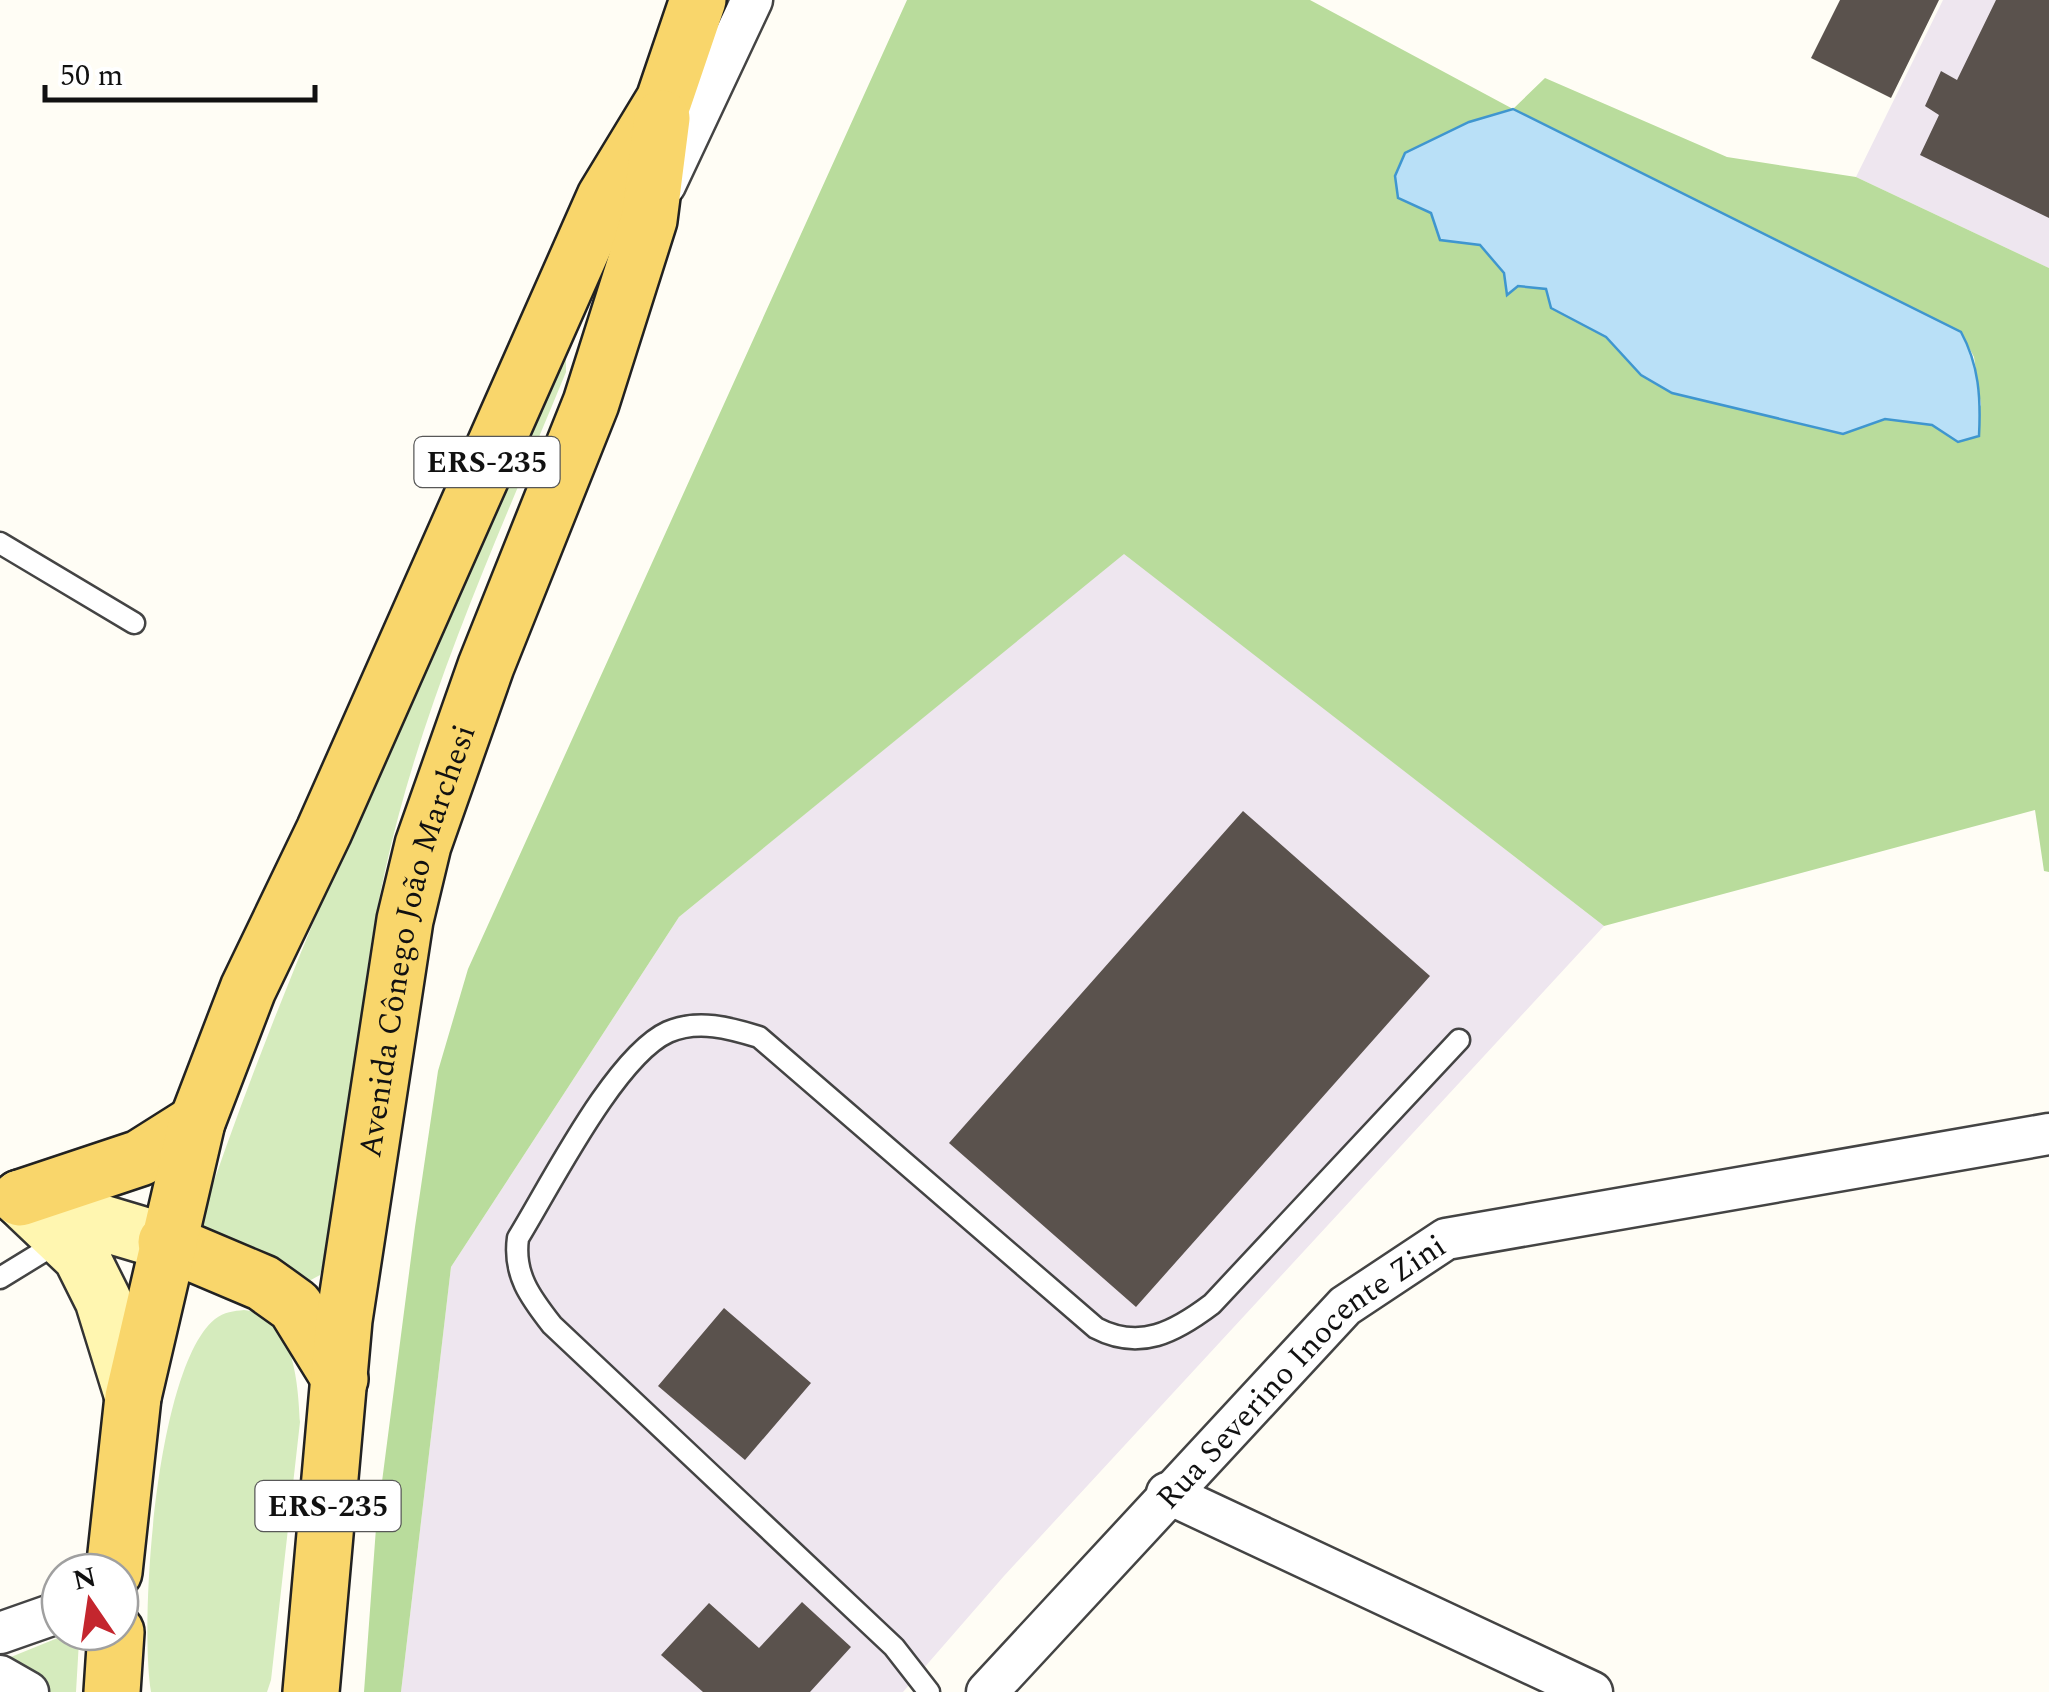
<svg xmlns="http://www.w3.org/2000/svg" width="2049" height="1692" viewBox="0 0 2049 1692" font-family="Spectral,serif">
<rect width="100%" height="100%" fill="#fffdf5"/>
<path fill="#eee6ef" d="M1943,0H2049V268L1856,177Z
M1124,553L1604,926L1004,1576L903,1692H401L451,1267L679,917Z"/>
<path fill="#d5ebbd" d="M566,352V372C499,535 423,698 385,871C355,1004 354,1143 320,1275L309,1281L283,1264L198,1228C298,928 438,641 566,352Z
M244,1310C294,1316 298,1381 300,1422L271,1680L267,1692H151C139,1619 156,1367 215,1319C224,1312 234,1311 244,1310Z
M70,1633L79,1641L76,1692H47L6,1659Z"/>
<path fill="#b9dc9c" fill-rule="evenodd" d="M907,0H1310L1513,109L1545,78L1727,157L1856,177L2049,268V872L2044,871L2035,810L1604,926L1124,554L679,917L451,1267L401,1692H364L376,1528L415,1227L438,1071L468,969ZM1431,213L1961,332L1974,357L1981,405L1958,442L1932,425L1885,419L1843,434L1640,375L1606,337L1551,308L1547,289L1518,286L1508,294L1504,273L1480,245L1440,240Z"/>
<path fill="#b9e0f7" stroke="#3f96cf" stroke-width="2.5" d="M1513,109L1961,332C1979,365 1981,398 1979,436L1958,442L1932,425L1885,419L1843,434L1672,393L1641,375L1606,337L1551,308L1546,289L1518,286L1507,295L1504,273L1480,245L1440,240L1431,213L1398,198L1395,176L1405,153L1469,122Z"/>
<path fill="#5a524d" d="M1840,0H1939L1891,98L1811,58Z
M1996,0H2049V218L1920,155L1939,115L1925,106L1941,71L1957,80Z
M1243,811L1430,976L1136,1307L949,1143Z
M724,1308L811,1383L745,1460L658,1386Z
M802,1602L851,1647L810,1692H703L661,1655L709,1603L759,1648Z"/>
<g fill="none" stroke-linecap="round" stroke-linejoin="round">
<g stroke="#444" stroke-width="25">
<path id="lane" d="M0,543L134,623
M0,1278L62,1240
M929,1692L894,1647L552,1325C530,1297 513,1274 518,1238C550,1186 615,1056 668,1032C698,1019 730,1028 759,1037L1096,1328C1140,1351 1175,1332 1212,1304L1459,1040"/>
</g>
<g stroke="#444" stroke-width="45">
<g id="street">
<path d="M665,185L752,0"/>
<path d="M1167,1493L1592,1692"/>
<path d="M0,1633L60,1612"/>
<path d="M0,1676L28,1692"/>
<path id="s1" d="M987,1692L1345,1306L1446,1239L2049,1134"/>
</g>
</g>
<g stroke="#333" stroke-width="60">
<path id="secondary" d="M20,1198L81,1256L103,1300L133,1397
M32,1202L166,1242"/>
</g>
<g stroke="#222" stroke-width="60">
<g id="primary">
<path d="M20,1198L140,1158L197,1122"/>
<path d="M166,1242L263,1283L295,1306L340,1379"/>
<path d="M114,1572L133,1397L197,1122L248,989L324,831L605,197L664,100L698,0"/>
<path d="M112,1692L116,1632"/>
<path id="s2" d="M311,1692L344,1320L405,920L423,845L486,666L591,403L649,220L662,118"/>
</g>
</g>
<use href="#lane" stroke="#fff" stroke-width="20"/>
<use href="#street" stroke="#fff" stroke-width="40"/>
<use href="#secondary" stroke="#fff6b0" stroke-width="55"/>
<use href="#primary" stroke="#f9d66b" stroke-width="55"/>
</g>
<g text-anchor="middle" stroke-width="10" stroke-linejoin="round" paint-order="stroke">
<g fill="#fff" stroke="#585858" stroke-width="2.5">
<rect x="414.5" y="437" width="145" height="50" rx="8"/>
<rect x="255.5" y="1481" width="145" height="50" rx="8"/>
</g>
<g font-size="30" font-weight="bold" fill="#111">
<text x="487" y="472">ERS-235</text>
<text x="328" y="1516">ERS-235</text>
</g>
<g font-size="32" fill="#111" stroke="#fff">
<text dy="11" stroke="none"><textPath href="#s2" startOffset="760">Avenida Cônego João Marchesi</textPath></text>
<text dy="11" stroke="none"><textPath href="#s1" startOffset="450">Rua Severino Inocente Zini</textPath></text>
</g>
</g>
<g transform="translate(90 1602) rotate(347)"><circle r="48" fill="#ffffff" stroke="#a0a0a0" stroke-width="2.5"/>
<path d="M0-8L18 38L0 25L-18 38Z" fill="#c4262e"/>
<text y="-15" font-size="28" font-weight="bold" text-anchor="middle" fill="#111111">N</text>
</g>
<path d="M45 85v15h270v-15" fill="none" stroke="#111111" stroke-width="5"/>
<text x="60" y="85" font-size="30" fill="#111111" stroke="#ffffff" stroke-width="8" paint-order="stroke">50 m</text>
</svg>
